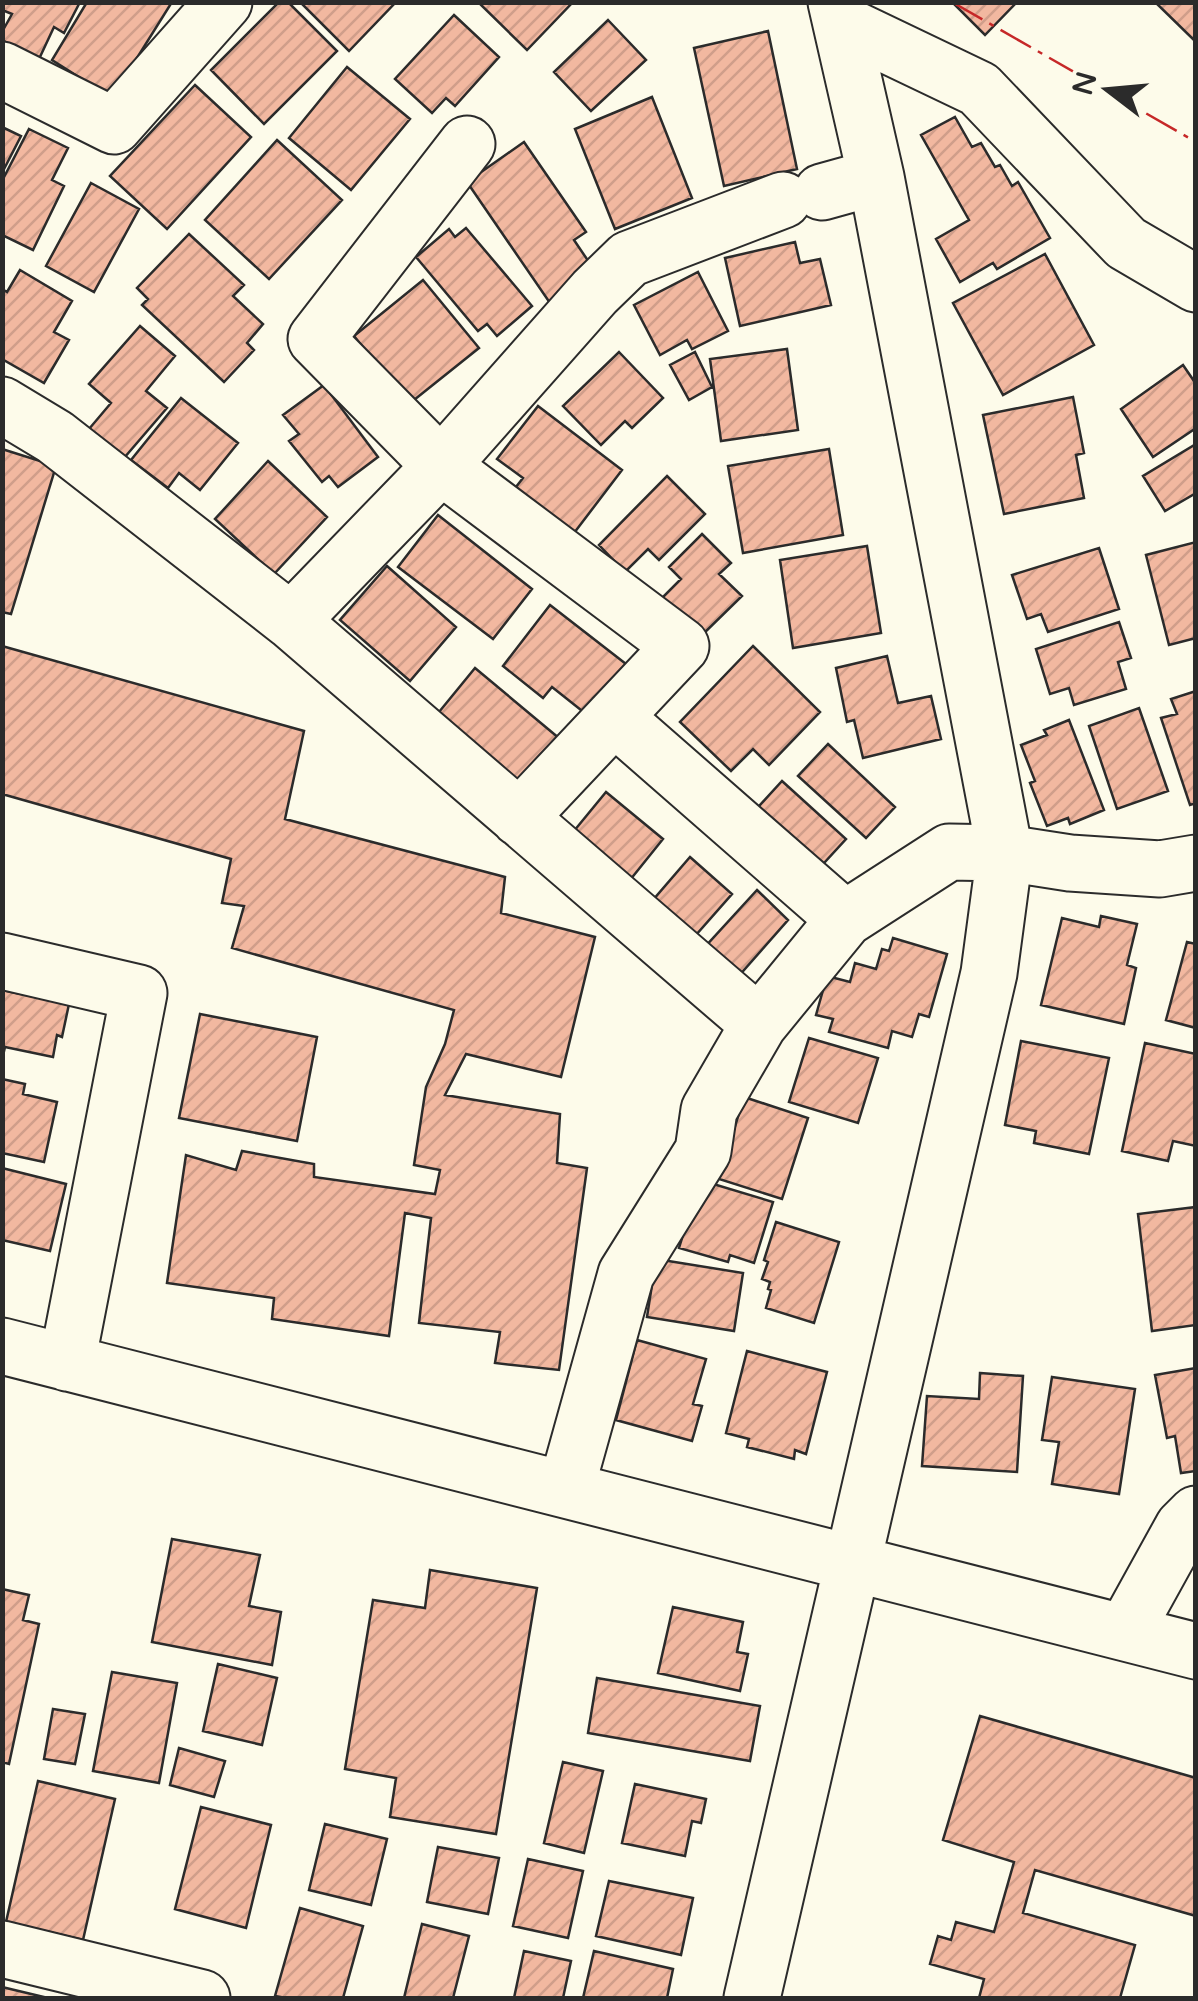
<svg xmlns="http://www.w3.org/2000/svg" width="1198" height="2001" viewBox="0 0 1198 2001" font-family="'Varela Round',sans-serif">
<defs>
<pattern id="building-hatch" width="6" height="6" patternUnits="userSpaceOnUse" patternTransform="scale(2.5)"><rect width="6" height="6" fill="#f2b8a0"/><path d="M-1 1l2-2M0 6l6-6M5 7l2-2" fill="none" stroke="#d09e8a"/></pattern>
</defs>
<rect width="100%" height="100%" fill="#fdfbea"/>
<path fill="url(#building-hatch)" stroke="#2b2b2b" stroke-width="2.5" d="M3,2H80L64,33L54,27L39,59L2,40V32L12,14L2,10Z
M87,2H172L112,98L52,60Z
M279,2H288L337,51L264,124L211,70Z
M300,2H396L349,51Z
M478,2H573L527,50Z
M958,2H1017L985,35L955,5Z
M1155,2H1196V42Z
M454,15L499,57L455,106L446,98L432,113L395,79Z
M608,20L646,60L591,111L554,72Z
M768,31L797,169L724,186L694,48Z
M347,67L410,119L351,190L289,138Z
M195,85L251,137L167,229L110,176Z
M652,97L692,198L615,229L575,129Z
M955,117L972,147L981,143L995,167L1000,165L1012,186L1018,182L1050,238L997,269L993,263L960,282L936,239L969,220L921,135Z
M2,127L21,136L2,173Z
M29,129L68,148L52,180L64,186L33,250L2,235V181Z
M277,140L342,200L269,279L205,220Z
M524,142L586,232L574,240L595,271L550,303L467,182Z
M91,183L139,209L94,292L46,266Z
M466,228L532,306L497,336L487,324L478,331L416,257L449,229L455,237Z
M189,234L244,285L233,296L263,324L247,343L254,350L224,382L142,305L148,299L137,288Z
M795,242L800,263L820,259L831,305L740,326L725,258Z
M1045,254L1094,345L1003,395L953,303Z
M20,270L72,301L54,332L69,340L44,383L2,359V289L7,292Z
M698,272L728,331L692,349L687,340L660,355L634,305Z
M423,280L479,348L409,404L354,336Z
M140,326L175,356L146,391L167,408L124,458L89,429L111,403L89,384Z
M787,349L798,430L721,441L710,359Z
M619,352L663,398L632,428L625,421L601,445L563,406Z
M695,352L712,387L689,400L670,365Z
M1183,365L1196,384V428L1153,457L1121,409Z
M324,385L378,457L338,487L329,476L322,482L289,441L299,434L283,415Z
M1073,397L1084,453L1076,455L1084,498L1004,514L983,415Z
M181,398L238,443L200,490L179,473L168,488L131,460Z
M538,406L622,470L571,537L512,492L523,478L497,459Z
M1196,444V493L1165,511L1143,476Z
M2,449L56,466L11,614L2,612Z
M829,449L843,535L743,553L728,466Z
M268,461L327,517L274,574L215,519Z
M667,476L705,514L659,560L648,549L625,572L599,545Z
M438,515L532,589L493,639L398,567Z
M702,534L731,563L719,574L742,596L695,642L657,603L681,579L669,567Z
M1196,542V638L1169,645L1146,555Z
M867,546L881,633L793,648L780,560Z
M1099,548L1119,609L1048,632L1041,614L1027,619L1012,575Z
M387,566L456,627L410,681L340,620Z
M550,605L626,664L586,714L552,687L543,698L503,666Z
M1119,622L1131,658L1118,662L1126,689L1074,705L1069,688L1050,694L1036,649Z
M2,646L304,731L285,819L505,877L501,913L595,937L561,1077L466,1054L445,1095L560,1114L557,1163L587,1168L559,1370L495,1363L500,1332L419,1323L431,1218L405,1213L389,1336L272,1319L274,1298L167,1283L186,1155L236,1170L242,1151L314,1164V1177L435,1194L440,1170L414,1165L426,1087L445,1044L454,1010L232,948L244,906L222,903L231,859L2,794Z
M753,646L820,712L769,765L753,749L731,771L680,722Z
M887,656L898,703L931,696L941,739L863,758L854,720L847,722L836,668Z
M475,668L560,739L515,793L430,723Z
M1196,691V803L1190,805L1161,718L1177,714L1171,699Z
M1139,708L1168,791L1117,809L1089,726Z
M1069,720L1104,810L1070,824L1068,818L1047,826L1030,783L1035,781L1021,745L1047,735L1044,730Z
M828,744L895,807L866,838L798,776Z
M782,781L846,839L813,875L750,816Z
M606,792L663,839L626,885L569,837Z
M690,857L732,894L688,944L647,907Z
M757,890L788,920L737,978L704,948Z
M1101,916L1137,924L1127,965L1136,968L1124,1024L1041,1005L1062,918L1099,927Z
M893,938L947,954L929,1017L919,1014L912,1037L892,1031L888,1048L829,1032L833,1019L816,1015L827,976L850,982L855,963L876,969L882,949L889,951Z
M1187,942L1196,944V1028L1166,1020Z
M2,990L69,1004L62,1037L57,1035L53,1057L5,1047L2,1060Z
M200,1014L317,1037L297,1141L179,1118Z
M809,1038L878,1058L858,1123L789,1102Z
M1021,1041L1109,1058L1089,1154L1034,1143L1036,1131L1005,1125Z
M1145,1043L1196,1054V1146L1173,1141L1168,1161L1122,1151Z
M2,1079L25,1084L23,1094L57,1102L44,1162L2,1153Z
M744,1097L808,1118L782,1199L719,1179Z
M2,1168L66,1184L50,1251L2,1240Z
M700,1180L773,1202L754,1263L730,1255L728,1262L679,1248Z
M1196,1207V1325L1152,1331L1138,1214Z
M776,1222L839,1242L814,1323L766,1308L771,1290L768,1289L770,1282L762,1279L768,1262L764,1260Z
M656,1259L743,1273L734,1331L647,1317Z
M637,1340L706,1359L693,1404L702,1406L692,1441L616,1420Z
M747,1351L827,1372L806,1454L795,1450L794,1459L747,1447L749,1439L726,1433Z
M1196,1368V1471L1181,1473L1175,1436L1167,1438L1155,1375Z
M980,1373L1023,1376L1017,1472L922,1466L927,1396L979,1399Z
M1052,1377L1135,1389L1119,1494L1052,1484L1059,1442L1042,1440Z
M172,1539L260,1555L249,1606L281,1612L272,1665L152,1642Z
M430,1570L537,1588L496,1834L390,1817L396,1778L345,1769L373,1600L425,1608Z
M2,1589L29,1595L23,1620L39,1624L9,1764L2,1762Z
M673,1607L743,1622L737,1652L748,1654L740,1691L658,1673Z
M218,1664L277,1678L262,1745L203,1731Z
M112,1672L177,1683L159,1783L93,1771Z
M597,1678L760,1706L750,1761L588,1733Z
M53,1709L85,1714L75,1764L44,1759Z
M980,1716L1196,1778V1916L1035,1870L1023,1913L1135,1945L1120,1998H979L984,1979L930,1964L938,1936L951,1940L956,1922L994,1932L1014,1862L943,1840Z
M179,1748L225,1761L214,1797L170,1785Z
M563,1762L603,1771L584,1853L544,1843Z
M38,1781L115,1799L83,1940L6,1922Z
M635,1784L706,1799L701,1823L692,1821L685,1856L622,1843Z
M201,1807L271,1825L246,1928L175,1909Z
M325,1824L387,1839L371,1905L309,1890Z
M438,1847L499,1858L488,1914L427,1902Z
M528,1859L583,1871L568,1938L513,1926Z
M609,1881L693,1898L681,1955L596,1936Z
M300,1908L363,1926L343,1998H286L275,1996Z
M422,1924L469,1936L453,1998H404Z
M524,1951L571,1961L563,1998H514Z
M594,1951L673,1969L667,1998H583Z
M2,1987L48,1998H2Z"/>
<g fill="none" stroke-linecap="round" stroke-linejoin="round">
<g stroke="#2b2b2b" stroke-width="59">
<path id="minor" d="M843,24L979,89L1126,243L1196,284
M2,70L114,126L224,2
M467,144L316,339L441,466L681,646L519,818
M822,192L876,177
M2,405L55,437L291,621L759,1024
M291,621L441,466L595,292L629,259L783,200
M614,717L845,919
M2,961L139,993L67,1363
M2,1346L1196,1651
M566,1489L626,1274L703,1151L709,1110L759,1024L845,919L949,852L1005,853L1070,863L1160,869L1196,863
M1125,1632L1183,1527L1196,1514
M2,1949L202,1998
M752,1998L989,973L1005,853L876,177L836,2"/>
</g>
<use href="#minor" stroke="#fdfbea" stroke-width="55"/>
<path stroke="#c62828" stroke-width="2.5" stroke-dasharray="35 8 5 8" stroke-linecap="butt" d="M952,2L1196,142"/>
</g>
<rect width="1198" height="2001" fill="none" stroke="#2b2b2b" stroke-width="10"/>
<g transform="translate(1108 90) rotate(286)" stroke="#fdfbea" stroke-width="8" paint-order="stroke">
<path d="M0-8L18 38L0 25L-18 38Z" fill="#2b2b2b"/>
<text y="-15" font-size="28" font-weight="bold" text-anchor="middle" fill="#2b2b2b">N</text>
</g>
</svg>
